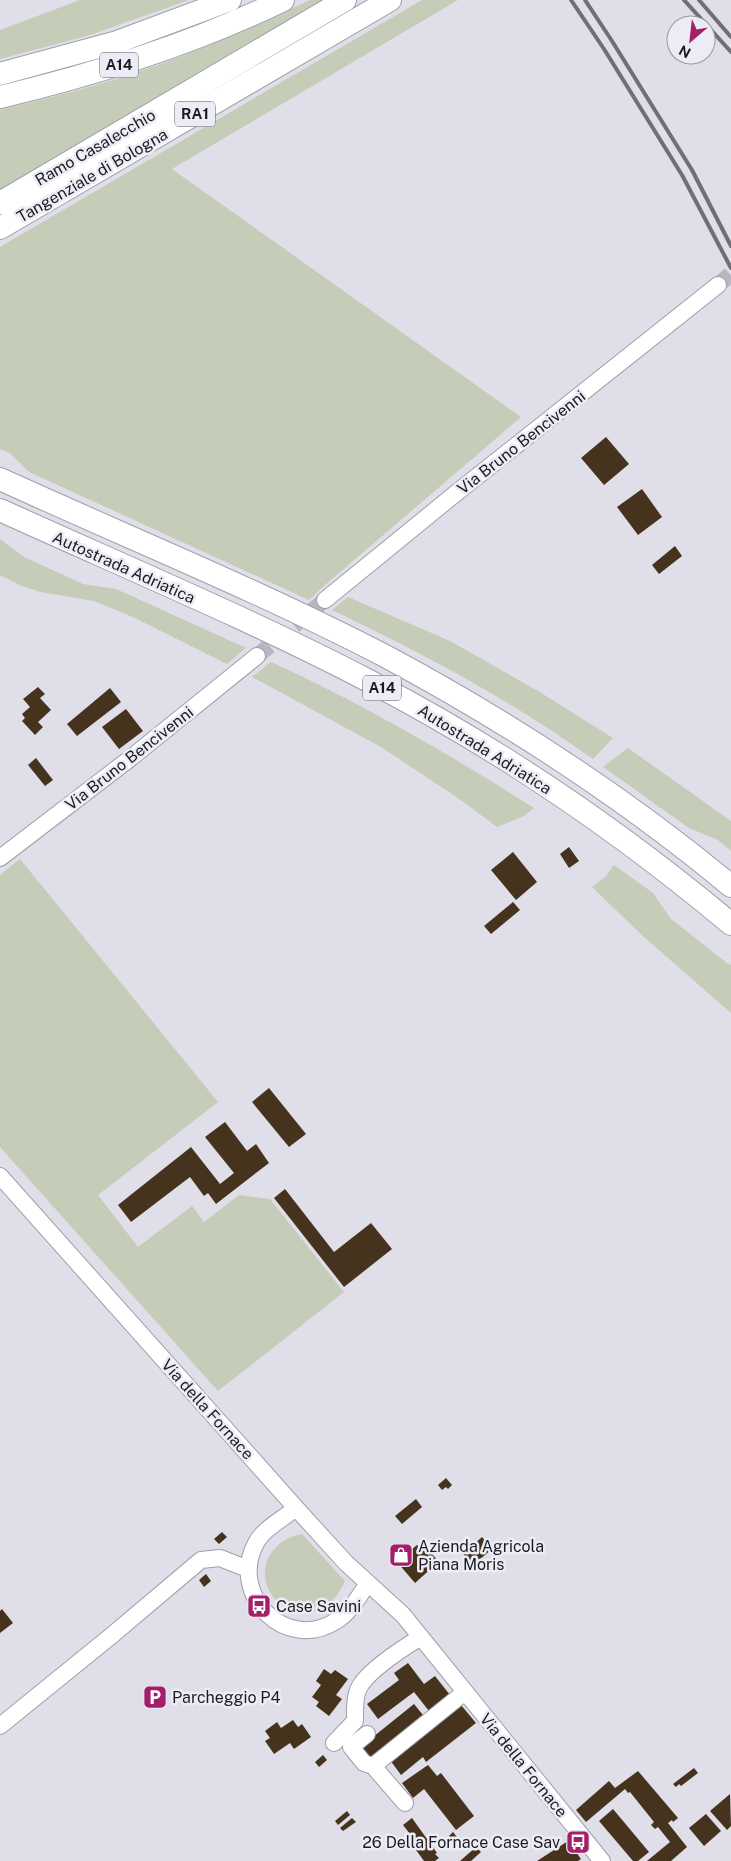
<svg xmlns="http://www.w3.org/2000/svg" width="731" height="1861" viewBox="0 0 731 1861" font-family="'Public Sans',sans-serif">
<rect width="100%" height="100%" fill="#dfdee9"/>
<path fill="#c5ccb8" d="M80,0H189L90,35L0,59V30Z
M310,0H325L0,190V110C52,97 105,84 155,66C208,47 259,23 310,0Z
M422,0H458L172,169L521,417L325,585L309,600L29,472L11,454L0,449V247Z
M0,539L24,557L83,584L116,589L246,648L227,664L135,618L94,601L41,592L22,586L0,575Z
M348,597L450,641L538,691L613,738L593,759C511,700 422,653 332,610Z
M271,662C363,704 449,754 534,808L524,816L497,827L458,798L381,747L252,677Z
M628,748L731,821V851L718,840L689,828L603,767Z
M20,859L218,1102L98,1195L138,1247L192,1206L204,1222L239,1195L270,1199L344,1292L218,1391L0,1147V875Z
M614,865L653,893L671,919L727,963L731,965V1013L644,937L592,887L606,876Z
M302,1534L345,1581C317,1646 245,1598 270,1555C278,1542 288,1537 302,1534Z"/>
<path fill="#46331d" d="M606,437L629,464L604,485L581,458Z
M642,489L662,517L638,535L617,507Z
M675,546L682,556L659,574L652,565Z
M38,687L45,694L40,698L51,710L38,722L43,727L35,735L22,721L25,718L22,714L30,707L23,699Z
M110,688L121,702L77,736L67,724Z
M126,709L143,731L119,749L102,727Z
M36,758L53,780L45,786L28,765Z
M569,847L579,861L569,868L560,854Z
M513,852L537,882L516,900L491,870Z
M513,902L520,910L491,934L484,926Z
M269,1088L306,1134L289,1147L252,1102Z
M225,1122L247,1151L256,1144L269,1163L216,1204L208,1193L204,1196L190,1177L131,1222L118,1205L191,1147L220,1184L234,1173L205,1137Z
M285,1189L334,1252L371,1223L392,1249L344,1287L274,1198Z
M446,1478L452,1485L448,1489L446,1487L442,1490L438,1485Z
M416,1499L422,1507L402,1524L395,1516Z
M222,1532L227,1537L219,1544L214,1539Z
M482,1537L492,1549L473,1565L463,1554Z
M417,1545L423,1551L427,1548L437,1560L432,1565L434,1566L415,1583L397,1562Z
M206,1574L211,1581L204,1587L199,1580Z
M2,1609L13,1623L0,1633V1611Z
M408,1663L424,1684L435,1676L450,1695L429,1711L414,1692L378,1719L367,1704L399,1680L394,1673Z
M324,1669L331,1674L335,1670L348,1679L336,1695L342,1699L329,1716L316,1706L319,1702L312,1697L321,1685L316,1681Z
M414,1704L423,1715L367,1760L358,1749Z
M461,1705L476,1723L426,1762L423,1757L401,1775L390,1760Z
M293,1720L298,1727L302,1724L311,1737L294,1749L290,1743L274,1754L265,1741L270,1738L265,1731L277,1722L281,1728Z
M323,1755L327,1760L319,1767L315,1762Z
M428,1765L437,1776L441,1773L474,1816L456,1830L424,1789L413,1798L402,1783Z
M694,1768L698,1773L681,1786L679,1784L676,1787L673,1784Z
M638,1771L678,1818L673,1822L672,1820L668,1823L687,1847L671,1861H647L670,1842L658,1827L655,1829L651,1825L654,1822L630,1792L628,1793L625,1789L586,1822L576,1810L609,1781L615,1788Z
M730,1794L731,1826L727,1830L710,1811Z
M613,1809L649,1852L638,1861H633L599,1821Z
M347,1811L350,1815L338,1825L335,1821Z
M706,1814L721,1831L704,1846L689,1828Z
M352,1818L356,1822L343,1831L340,1828Z
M412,1818L437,1853L435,1854L439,1858L435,1861H424L406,1836L410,1834L403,1825Z
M453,1832L460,1841L456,1845L449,1836Z
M568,1841L581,1859L578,1861H537Z
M476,1847L481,1852L471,1861H460Z"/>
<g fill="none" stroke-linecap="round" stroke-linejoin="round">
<path stroke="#b8b7c1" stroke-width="16" stroke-dasharray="16 8" stroke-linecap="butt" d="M718,285L731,274
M257,656L325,600"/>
<g stroke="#9f9fa9" stroke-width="18">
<path id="minor" d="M325,600L455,494L718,285
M0,858L132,757L257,656
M0,1176L296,1508L346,1563L403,1615L602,1861
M296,1508C283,1519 264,1528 256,1543C228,1595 286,1653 336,1621C350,1613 359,1596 368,1583
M0,1726L111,1636L201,1560L220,1558L248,1569
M367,1734L351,1747L364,1763L373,1766L405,1803
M334,1743L355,1721C355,1709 354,1693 362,1683C374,1667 403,1648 421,1637
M373,1766L465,1692"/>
</g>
<g stroke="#9f9fa9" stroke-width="24">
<path id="highway" d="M0,74L117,42L230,0
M0,97C97,74 193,44 283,0
M0,203L345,0
M0,228L390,0
M0,479C129,538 262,592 387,657C508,722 625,798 731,886
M0,510C123,566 250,619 369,681C498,748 620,831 731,924"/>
</g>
<use href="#minor" stroke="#fff" stroke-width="16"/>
<use href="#highway" stroke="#fff" stroke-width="22"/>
<path stroke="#706f76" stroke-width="4" d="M571,0L604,49L682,175L731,268
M585,0L612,41L692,170L731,246
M684,0L731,52
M699,0L731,37"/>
</g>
<defs>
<g id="shop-square" transform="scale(1.25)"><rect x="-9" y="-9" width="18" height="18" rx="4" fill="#a41e6a" stroke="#ececf6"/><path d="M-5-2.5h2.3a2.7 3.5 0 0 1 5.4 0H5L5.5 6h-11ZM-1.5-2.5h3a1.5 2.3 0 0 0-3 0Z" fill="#fff"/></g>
<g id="bus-square" transform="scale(1.25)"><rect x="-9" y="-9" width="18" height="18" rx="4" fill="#a41e6a" stroke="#ececf6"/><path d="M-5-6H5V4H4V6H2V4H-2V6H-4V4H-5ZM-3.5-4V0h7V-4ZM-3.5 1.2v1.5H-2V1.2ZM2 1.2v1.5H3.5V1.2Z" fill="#fff"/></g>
<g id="parking-square" transform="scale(1.25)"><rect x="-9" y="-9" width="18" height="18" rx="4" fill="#a41e6a" stroke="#ececf6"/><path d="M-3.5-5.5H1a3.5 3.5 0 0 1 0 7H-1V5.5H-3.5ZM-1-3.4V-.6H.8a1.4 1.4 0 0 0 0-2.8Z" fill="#fff"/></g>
</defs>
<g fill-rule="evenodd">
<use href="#shop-square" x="401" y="1555"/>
<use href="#bus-square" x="259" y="1606"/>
<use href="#parking-square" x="155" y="1697"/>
<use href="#bus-square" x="578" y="1842"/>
</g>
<g text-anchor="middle" stroke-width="5" stroke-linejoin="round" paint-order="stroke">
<g fill="#ececf6" stroke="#5a5a60" stroke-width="1">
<rect x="100" y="52.5" width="38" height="25" rx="4"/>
<rect x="175" y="101.5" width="40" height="25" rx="4"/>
<rect x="363" y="675.5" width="38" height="25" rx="4"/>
</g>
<g font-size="15" font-weight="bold" fill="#1c1c20">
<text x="119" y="70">A14</text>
<text x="195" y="119">RA1</text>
<text x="382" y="693">A14</text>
</g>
<g font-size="16" fill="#1c1c20" stroke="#ececf6">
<text transform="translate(95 147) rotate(-30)" y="6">Ramo Casalecchio</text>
<text transform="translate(92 175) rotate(-30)" y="6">Tangenziale di Bologna</text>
<text transform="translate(521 442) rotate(-38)" y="6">Via Bruno Bencivenni</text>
<text transform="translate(124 567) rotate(24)" y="6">Autostrada Adriatica</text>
<text transform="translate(485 749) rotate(32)" y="6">Autostrada Adriatica</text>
<text transform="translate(129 758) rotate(-38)" y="6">Via Bruno Bencivenni</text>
<text transform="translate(208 1409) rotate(48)" y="6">Via della Fornace</text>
<text transform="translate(524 1765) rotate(51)" y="6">Via della Fornace</text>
</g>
<g font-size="16" fill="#1c1c20" stroke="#ececf6" text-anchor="start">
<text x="418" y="1552">Azienda Agricola<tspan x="418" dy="18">Piana Moris</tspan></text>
<text x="276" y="1612">Case Savini</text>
<text x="172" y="1703">Parcheggio P4</text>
<text x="560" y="1848" text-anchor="end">26 Della Fornace Case Sav</text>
</g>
</g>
<g transform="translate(691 40) rotate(208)"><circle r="24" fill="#ececf6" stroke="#9999a0"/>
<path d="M0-4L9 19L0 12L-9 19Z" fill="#a41e6a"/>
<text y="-8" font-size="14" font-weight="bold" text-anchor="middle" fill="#1c1c20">N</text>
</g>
</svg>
